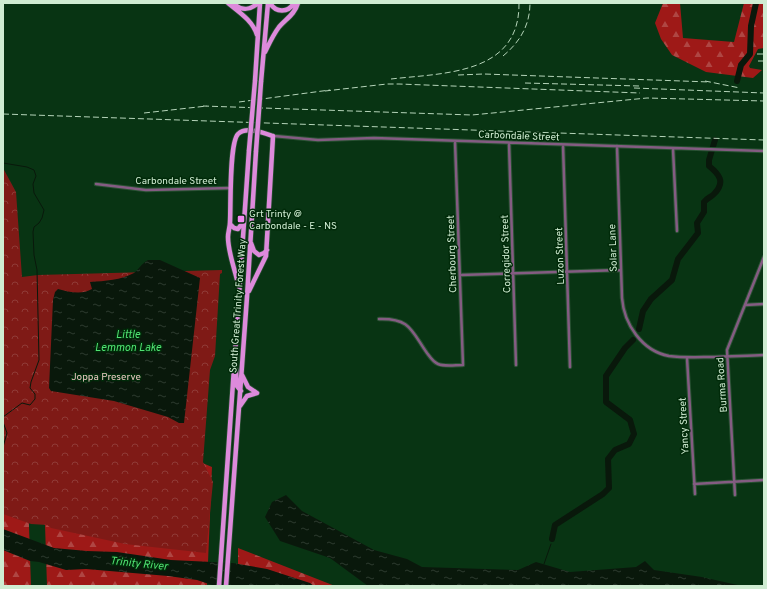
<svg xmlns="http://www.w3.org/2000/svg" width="767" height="589" viewBox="0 0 767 589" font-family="Overpass,sans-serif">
<defs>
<pattern id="forest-firs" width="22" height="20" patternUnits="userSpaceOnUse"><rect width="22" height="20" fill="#9e1917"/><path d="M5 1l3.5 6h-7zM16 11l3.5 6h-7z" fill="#af4643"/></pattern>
<pattern id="park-crowns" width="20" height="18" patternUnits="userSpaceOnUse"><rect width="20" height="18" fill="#7f1a16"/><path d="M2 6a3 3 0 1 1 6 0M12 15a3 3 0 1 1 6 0" fill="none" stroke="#903b37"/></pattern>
<pattern id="water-ripples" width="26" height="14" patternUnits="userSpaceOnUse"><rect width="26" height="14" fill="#09180b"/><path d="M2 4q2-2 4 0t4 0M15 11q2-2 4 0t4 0" fill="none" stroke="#2c3a2e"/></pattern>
</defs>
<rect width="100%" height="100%" fill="#083413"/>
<path fill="url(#forest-firs)" d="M663,3H680L683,38L734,42L744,3H764V48L758,49L749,66L750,68L762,70L753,78L706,72L672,55L661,39L655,23Z
M24,376L31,586H3V384Z
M41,401L181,454L212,467L207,586H47Z
M238,548L335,586H238Z"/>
<path fill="url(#park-crowns)" d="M3,168L16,192L22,277L38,275L222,270V273L220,274L215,356L210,370L203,462L213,482L206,553L125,544L51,528L47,525L31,524L3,514Z"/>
<path fill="url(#water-ripples)" d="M148,260H160L200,278L184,423H179L168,417L114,401L51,391L49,388L53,300L55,292L58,289C69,292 82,295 92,289L90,282C105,281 121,280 134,273C139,269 141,264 148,260Z
M286,495L302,511L374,550L407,559L422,567L518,570L536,562L570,572L636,567L645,561L654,570L702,577L742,586H368L330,558L280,541L265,517L272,502Z
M3,529L54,548L87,551L117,552L171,560L233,563L267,569L310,583L314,586H225L212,585L197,580L168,576L86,569L66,570L39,562L30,561L3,550Z"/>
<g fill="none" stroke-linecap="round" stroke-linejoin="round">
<path stroke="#09180b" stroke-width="1" d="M3,163L27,167L34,170L36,176L33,184L34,193L44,210L42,218L39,223L34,227L33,232L34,255L37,270L39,360L31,382L30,388L35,394V399L30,405L22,403L3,417V421
M3,447L7,433L3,422
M544,564L551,544"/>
<path stroke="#09180b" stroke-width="6" d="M737,81L741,65L750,54L751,26L756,3
M639,329L643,311L651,299L672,280L678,259L698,233L697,223L704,212V202C707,198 711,197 714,194C726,182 719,174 709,166V160L715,140
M552,539L555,525L603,494L609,488L608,459L615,450L629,444L634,434L630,420L606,402V376L625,348L633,340"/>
<g stroke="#285132" stroke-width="4.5">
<path id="minor" d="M274,136L318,140L374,138L764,151
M509,143L516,365
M563,145L570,367
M617,146L622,298C624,324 642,351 669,356C684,358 700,357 715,357C731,356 748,356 764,355
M673,149L677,231
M96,184L146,190L231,188
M460,275L621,270
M745,305L764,304
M379,319C410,318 411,330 427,353C430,357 433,362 438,364C445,367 455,365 463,365L455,141
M687,358L695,494
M694,484L764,480
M735,495L727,350L764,257"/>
</g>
<g stroke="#285132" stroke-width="6">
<path id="primary" d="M228,3C239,12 253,21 257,35
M270,3C276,13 288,13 294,3
M235,5C243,11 250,10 258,3
M265,52C269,44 273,35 279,27C286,19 295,14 298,3
M255,81L260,3
M261,82L268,3
M230,224L234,228L238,229L243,222
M251,243L254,251L259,255L264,253L267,250
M238,284C235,269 228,253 228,237C228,232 230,227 230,222C231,206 229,143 238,134C246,126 264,133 273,136L266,256L249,291
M236,370L237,386L241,391
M242,375L248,387L257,393
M240,406L247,396L257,393
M219,586L249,150
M226,586L247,297L256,151"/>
</g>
<use href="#minor" stroke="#845c82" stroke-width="2.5"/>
<use href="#primary" stroke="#dd8adb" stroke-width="4.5"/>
<path stroke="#b5d4b9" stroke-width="1" stroke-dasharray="6 3" stroke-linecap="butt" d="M757,54H764
M503,56C520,42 530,25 530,3
M758,61H764
M458,75L484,74L710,82
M391,79C443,73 520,75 519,3
M705,81L740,88
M525,83L639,86
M634,88L764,93
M325,91L387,84H399L640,93
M239,102L330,90
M203,106L472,115L647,98L764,101
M144,113L207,106
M3,114L764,140"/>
<g stroke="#285132" stroke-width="6" stroke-linecap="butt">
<path id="primary-bridge" d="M249,150L255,81
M256,151L261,82"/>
</g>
<use href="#primary-bridge" stroke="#dd8adb" stroke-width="4.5"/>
</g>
<rect fill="#f38af1" stroke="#002a09" stroke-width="1.5" x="237" y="215" width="8" height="8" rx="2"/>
<g text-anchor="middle" stroke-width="3" stroke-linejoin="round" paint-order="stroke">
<g font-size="10" fill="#cfecd2" stroke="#002a09">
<text transform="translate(519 135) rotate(2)" y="4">Carbondale Street</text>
<text x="176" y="184">Carbondale Street</text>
<text transform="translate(612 248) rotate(-92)" y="4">Solar Lane</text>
<text transform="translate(451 254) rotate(-92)" y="4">Cherbourg Street</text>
<text transform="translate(505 254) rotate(-92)" y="4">Corregidor Street</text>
<text transform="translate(559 256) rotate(-92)" y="4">Luzon Street</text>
<text transform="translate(237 306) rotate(-86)" y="4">South Great Trinity Forest Way</text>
<text transform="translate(721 385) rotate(-94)" y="4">Burma Road</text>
<text transform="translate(683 426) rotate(-93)" y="4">Yancy Street</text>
</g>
<g font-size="10" fill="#cfecd2" stroke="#002a09" text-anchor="start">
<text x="249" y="217">Grt Trinty @<tspan x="249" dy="12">Carbondale - E - NS</tspan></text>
</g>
<g font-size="10" fill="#e9c7c2" stroke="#002a09">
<text x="106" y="380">Joppa Preserve</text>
</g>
<g font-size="11" font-style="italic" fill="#50e272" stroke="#002a09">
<text x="128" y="338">Little<tspan x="128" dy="13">Lemmon Lake</tspan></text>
<text transform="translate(139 563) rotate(6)" y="4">Trinity River</text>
</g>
</g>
<rect width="767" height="589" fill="none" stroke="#cfecd2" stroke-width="8"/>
</svg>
